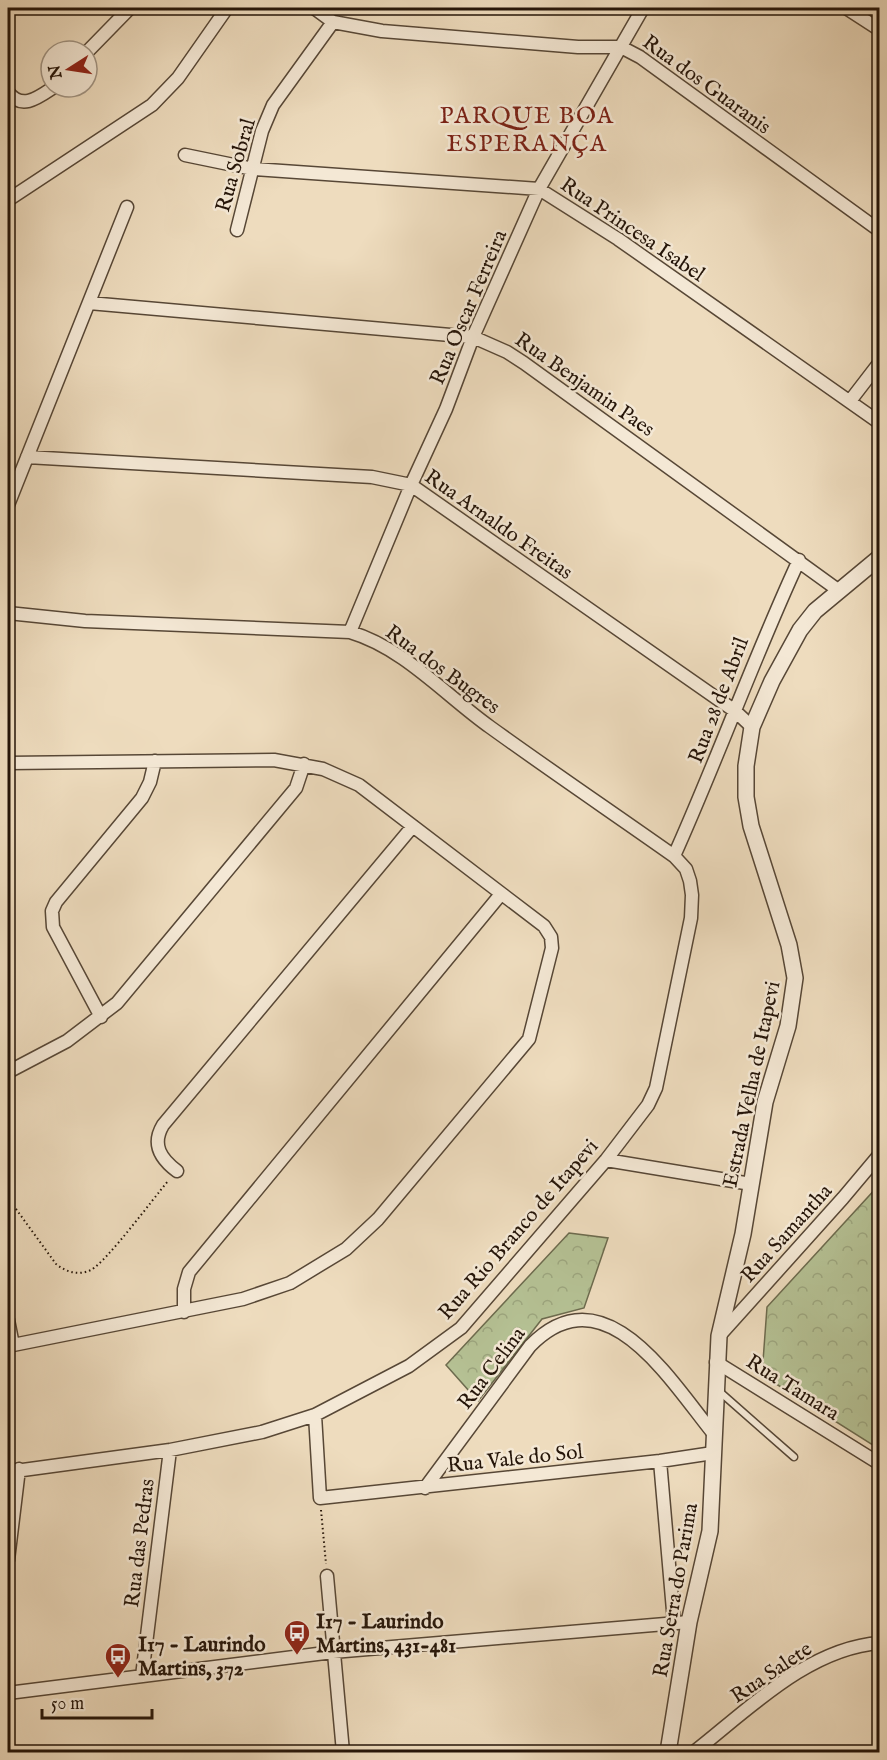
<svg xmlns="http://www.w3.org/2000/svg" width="887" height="1760" viewBox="0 0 887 1760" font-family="'IM FELL English',serif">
<defs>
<pattern id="forest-crowns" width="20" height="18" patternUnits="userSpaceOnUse" patternTransform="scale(1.5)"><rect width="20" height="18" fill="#b5c194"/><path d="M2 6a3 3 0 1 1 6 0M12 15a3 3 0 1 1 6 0" fill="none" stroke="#9ca57e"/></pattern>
</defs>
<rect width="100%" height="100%" fill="#eedcbe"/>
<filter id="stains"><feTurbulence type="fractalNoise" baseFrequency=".00333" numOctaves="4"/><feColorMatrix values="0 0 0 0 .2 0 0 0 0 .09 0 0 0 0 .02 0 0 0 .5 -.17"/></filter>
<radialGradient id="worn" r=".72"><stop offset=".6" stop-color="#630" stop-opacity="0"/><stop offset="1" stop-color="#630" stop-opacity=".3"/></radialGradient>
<path fill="url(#forest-crowns)" stroke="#6d6b4e" stroke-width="1.5" d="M879,1185V1449L762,1375L767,1307Z
M569,1233L608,1238L584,1308L542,1319L478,1401L446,1365Z"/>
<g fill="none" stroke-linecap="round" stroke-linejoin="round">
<g stroke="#574736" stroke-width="9">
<path id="service" d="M720,1392L794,1457"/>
</g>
<g stroke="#574736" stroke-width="15">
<path id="minor" d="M314,8L333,22L382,31L578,47H621L640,57L880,231
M846,8L880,30
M87,52L130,8
M8,92C22,111 39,97 54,87
M185,155L253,169L539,189L618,239L880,423
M8,200L152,105L178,78L227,8
M237,230L262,131L273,105L333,22
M89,303L473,337L507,352L524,363L838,590
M850,401L880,362
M27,457L372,477L411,485L735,711L752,727
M8,505L127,207
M8,613L85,621L350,632C404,648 445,695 490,727C551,771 613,813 674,856L686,869L690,881L692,895L691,918L656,1088L648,1105L606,1160L461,1328L409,1366L315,1415L262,1432L170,1450L8,1472
M350,632L411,485L446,409L473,337L539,189L643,8
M8,763L274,760L323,769L359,785L544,926L551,937L552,948L529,1039L378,1219L346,1249L290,1283L243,1299L8,1346
M674,856C718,758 754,657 799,560
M101,1017L53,927L52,911L56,902L142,798L150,782L155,761
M8,1072L67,1041L117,1003L296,788L304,764
M606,1160L751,1184
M177,1171C161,1159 151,1145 163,1125L413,826
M184,1312V1289L189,1272L501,894
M8,1320L13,1345
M720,1335L843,1198L880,1154
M716,1362L880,1464
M315,1415L320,1498L660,1461L713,1453
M660,1461L674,1622
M425,1488L530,1346C604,1270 670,1380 713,1433
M8,1560L19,1469
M327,1576L343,1752
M142,1676L170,1450
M8,1693L333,1652L689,1622
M694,1752C748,1710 808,1648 880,1643"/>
</g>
<g stroke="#574736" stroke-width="18">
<path id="tertiary" d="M668,1752L689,1622L710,1531L719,1336L743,1234L765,1102L788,1026L795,978L789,945L751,826L746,797V766L752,727L772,681L800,630L815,611L880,557"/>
</g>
<path stroke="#251509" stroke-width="2" stroke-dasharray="1.5 3" stroke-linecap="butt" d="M8,1198L56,1264C66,1272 78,1276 91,1270C107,1261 153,1199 168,1181
M321,1510L326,1564"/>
<use href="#service" stroke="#f4e8d5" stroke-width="6"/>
<use href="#minor" stroke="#f4e8d5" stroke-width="12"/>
<use href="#tertiary" stroke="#f4e8d5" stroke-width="15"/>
</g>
<defs>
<g id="bus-pin" transform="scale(1.35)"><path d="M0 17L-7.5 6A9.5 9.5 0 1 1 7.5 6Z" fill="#8f2418" stroke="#f4e8d5"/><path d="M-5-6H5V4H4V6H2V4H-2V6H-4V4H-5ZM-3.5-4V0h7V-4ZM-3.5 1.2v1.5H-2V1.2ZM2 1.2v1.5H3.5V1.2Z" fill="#fff"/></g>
</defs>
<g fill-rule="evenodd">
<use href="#bus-pin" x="297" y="1633"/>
<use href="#bus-pin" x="118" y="1656"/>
</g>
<g text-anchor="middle" stroke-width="5" stroke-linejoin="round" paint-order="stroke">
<g font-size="21" fill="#251509" stroke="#f4e8d5">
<text transform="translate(707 84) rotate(36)" y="7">Rua dos Guaranis</text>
<text transform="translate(235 165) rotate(-74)" y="7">Rua Sobral</text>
<text transform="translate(633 229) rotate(34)" y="7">Rua Princesa Isabel</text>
<text transform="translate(468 307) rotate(-67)" y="7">Rua Oscar Ferreira</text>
<text transform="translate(585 384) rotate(35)" y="7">Rua Benjamin Paes</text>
<text transform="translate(499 524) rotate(35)" y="7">Rua Arnaldo Freitas</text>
<text transform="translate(443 669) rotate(36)" y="7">Rua dos Bugres</text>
<text transform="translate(718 700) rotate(-69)" y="7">Rua 28 de Abril</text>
<text transform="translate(751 1084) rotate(-78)" y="7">Estrada Velha de Itapevi</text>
<text transform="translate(518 1229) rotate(-49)" y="7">Rua Rio Branco de Itapevi</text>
<text transform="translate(786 1233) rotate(-48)" y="7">Rua Samantha</text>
<text transform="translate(491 1368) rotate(-53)" y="7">Rua Celina</text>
<text transform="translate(793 1387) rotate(32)" y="7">Rua Tamara</text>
<text transform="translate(515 1458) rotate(-6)" y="7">Rua Vale do Sol</text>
<text transform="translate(139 1543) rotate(-83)" y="7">Rua das Pedras</text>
<text transform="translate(675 1590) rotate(-80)" y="7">Rua Serra do Parima</text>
<text transform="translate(771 1672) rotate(-34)" y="7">Rua Salete</text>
</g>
<g font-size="21" font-weight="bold" fill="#251509" stroke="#f4e8d5" text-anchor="start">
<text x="316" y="1628">I17 - Laurindo<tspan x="316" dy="24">Martins, 431-481</tspan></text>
<text x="138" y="1651">I17 - Laurindo<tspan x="138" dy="24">Martins, 372</tspan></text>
</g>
<g font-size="24" letter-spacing="1.5" fill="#7a1f14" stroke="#f4e8d5">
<text x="527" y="123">PARQUE BOA<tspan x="527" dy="28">ESPERANÇA</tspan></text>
</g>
</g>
<rect width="887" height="1760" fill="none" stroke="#eedcbe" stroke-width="30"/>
<rect x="9" y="9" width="869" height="1742" fill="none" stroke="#251509" stroke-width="3"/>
<rect x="15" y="15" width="857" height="1730" fill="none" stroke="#251509" stroke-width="1.5"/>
<g transform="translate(69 69) rotate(258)"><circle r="28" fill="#f4e8d5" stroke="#a19483" stroke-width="1.5"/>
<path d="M0-4.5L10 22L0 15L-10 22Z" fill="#8f2418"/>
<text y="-9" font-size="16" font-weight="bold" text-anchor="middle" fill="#251509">N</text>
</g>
<path d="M42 1709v9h110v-9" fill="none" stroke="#251509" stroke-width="3"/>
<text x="51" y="1709" font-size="18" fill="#251509" stroke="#f4e8d5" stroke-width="4.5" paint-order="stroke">50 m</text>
<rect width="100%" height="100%" filter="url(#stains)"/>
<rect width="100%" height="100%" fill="url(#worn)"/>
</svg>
